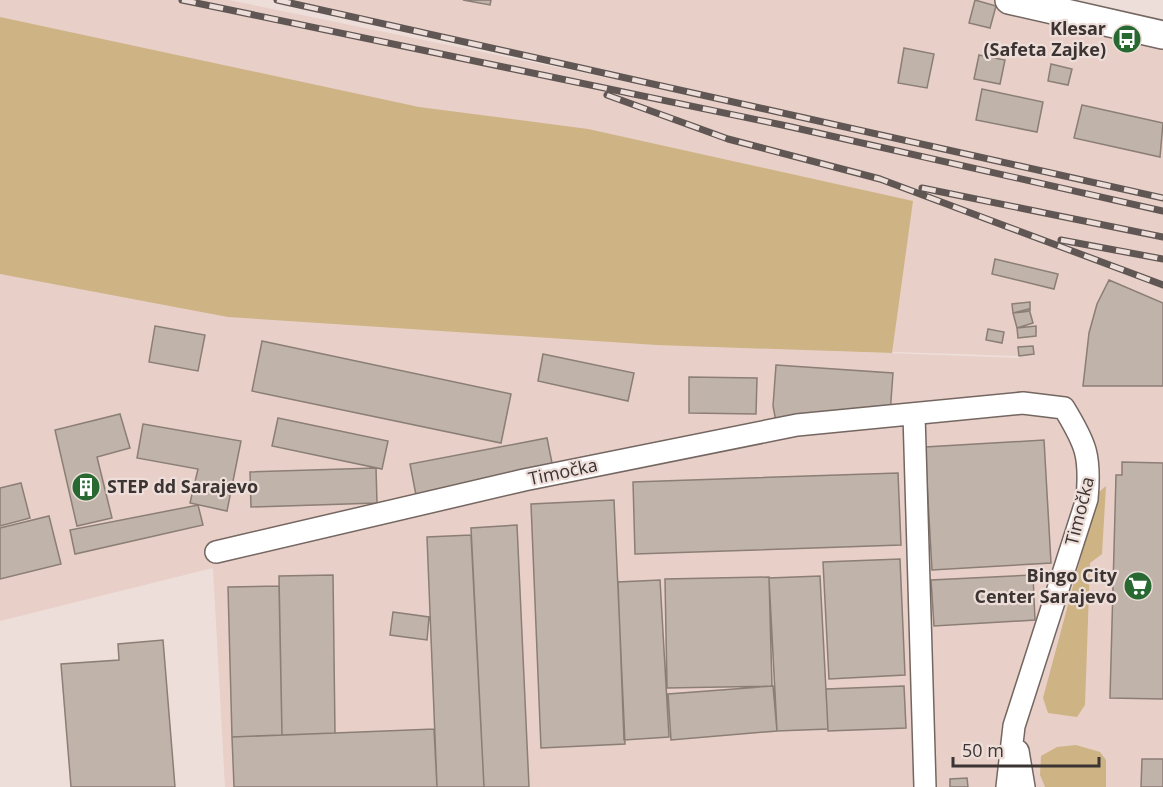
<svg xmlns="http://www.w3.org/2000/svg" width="1163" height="787" viewBox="0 0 1163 787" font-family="'Open Sans',sans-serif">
<rect width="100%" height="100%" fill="#eeded9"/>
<path fill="#e8cfc8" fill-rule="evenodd" d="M0,0H229L711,99L277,0H1009L1163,35V787H225L213,568L0,621V274L41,281L0,272ZM835,350L1019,356L1020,358L834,351Z"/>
<path fill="#ceb384" d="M0,17L419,107L588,129L913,201L892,353L657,345L228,317L0,274Z
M1106,486L1102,554L1090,563L1085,705L1077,717L1048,713L1043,698L1098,493Z
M1076,745L1100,752L1106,760V787H1045L1040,775L1041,756L1057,747Z"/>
<path fill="#c0b3aa" stroke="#8a7e75" stroke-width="1.5" d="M463,0H491L490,5Z
M975,0L996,6L990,28L969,23Z
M904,48L934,54L927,88L898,83Z
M979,55L1005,60L1000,84L974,79Z
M1051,64L1072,69L1068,85L1048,81Z
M982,89L1043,102L1037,132L976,120Z
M1082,105L1163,123L1160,157L1074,138Z
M995,259L1058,274L1054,289L992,274Z
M1109,280L1163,303V386H1083L1089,333L1097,304Z
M1030,302V311L1013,313L1012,304Z
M1029,309L1033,323L1017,328L1013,313Z
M155,326L205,335L198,371L149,362Z
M1036,326V336L1018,338L1017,328Z
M988,329L1004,332L1002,343L986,340Z
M262,341L511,394L501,443L252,391Z
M1033,346L1034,354L1019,356L1018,347Z
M543,354L634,373L628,401L538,381Z
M776,365L893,373L890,414L776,422L773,406Z
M689,377L757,378L756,414L689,413Z
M120,414L130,448L97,457L112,518L77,526L55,430Z
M278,418L388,441L382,469L272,446Z
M143,424L241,441L227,511L190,503L198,469L137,458Z
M547,438L553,468L416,495L410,464Z
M1044,440L1051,563L932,570L925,447Z
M1122,462L1163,463V699L1110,698L1116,475H1122Z
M376,468L377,503L251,507L250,472Z
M898,473L901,545L635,554L633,482Z
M21,483L30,518L0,526V488Z
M614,500L625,744L541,748L531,504Z
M198,505L203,525L75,554L70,530Z
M49,516L61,564L0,579V528Z
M517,525L529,787H484L471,528Z
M471,535L484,787H437L427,537Z
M900,559L905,675L829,679L823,562Z
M333,575L335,733L282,735L279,576Z
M1033,575L1035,620L934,626L931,580Z
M820,576L828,729L777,731L769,578Z
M769,577L772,686L667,688L665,579Z
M660,580L669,737L624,740L618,582Z
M279,586L282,735L232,737L228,587Z
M393,612L429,617L427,640L390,635Z
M163,640L175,787H71L61,664L119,660L118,644Z
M773,686L777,731L671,740L668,694Z
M904,686L906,728L828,731L826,689Z
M434,729L437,787H234L232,737Z
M1142,759H1163V787H1141Z
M967,778L968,787H950V779Z"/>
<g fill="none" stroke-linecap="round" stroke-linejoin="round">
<g stroke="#746661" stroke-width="24">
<path id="minor" d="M914,414L925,787
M216,552L524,480L797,425L1023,403L1064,408C1086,444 1091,456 1087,499L1014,726L1007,787
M1018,751L1024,787"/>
</g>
<g stroke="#746661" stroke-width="30">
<path id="major" d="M1009,0L1163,35"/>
</g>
<use href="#minor" stroke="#fff" stroke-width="21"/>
<use href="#major" stroke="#fff" stroke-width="27"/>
<g stroke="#605754" stroke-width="7">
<path id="rail" d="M182,0L787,126L1163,211
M277,0L1163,198
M607,95L728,139L880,179L1163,285
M922,188L1163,237
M1061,240L1163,259"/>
</g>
<use href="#rail" stroke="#eeded9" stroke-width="4.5" stroke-dasharray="14" stroke-linecap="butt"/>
</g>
<defs>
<g id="bus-disc" transform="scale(1.5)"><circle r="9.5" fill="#286932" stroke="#eeded9"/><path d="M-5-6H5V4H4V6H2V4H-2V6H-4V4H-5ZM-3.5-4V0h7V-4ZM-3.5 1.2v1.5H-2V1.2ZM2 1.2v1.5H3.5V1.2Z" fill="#fff"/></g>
<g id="building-disc" transform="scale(1.5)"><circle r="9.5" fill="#286932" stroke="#eeded9"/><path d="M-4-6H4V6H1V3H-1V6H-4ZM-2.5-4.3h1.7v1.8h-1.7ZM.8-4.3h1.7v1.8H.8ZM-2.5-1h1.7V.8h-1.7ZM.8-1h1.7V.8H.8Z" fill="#fff"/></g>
<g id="supermarket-disc" transform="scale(1.5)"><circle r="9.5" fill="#286932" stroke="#eeded9"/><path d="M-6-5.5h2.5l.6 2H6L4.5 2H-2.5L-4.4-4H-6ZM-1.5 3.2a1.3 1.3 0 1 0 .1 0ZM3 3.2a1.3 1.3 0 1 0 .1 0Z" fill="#fff"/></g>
</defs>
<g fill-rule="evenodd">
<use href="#bus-disc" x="1127" y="39"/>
<use href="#building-disc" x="86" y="487"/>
<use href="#supermarket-disc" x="1138" y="586"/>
</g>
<g text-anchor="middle" stroke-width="4.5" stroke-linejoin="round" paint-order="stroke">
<g font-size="18" font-weight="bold" fill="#3b3432" stroke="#eeded9" text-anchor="end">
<text x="1106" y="35">Klesar<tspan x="1106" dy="21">(Safeta Zajke)</tspan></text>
<text x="107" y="493" text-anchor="start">STEP dd Sarajevo</text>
<text x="1117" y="582">Bingo City<tspan x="1117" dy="21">Center Sarajevo</tspan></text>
</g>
<g font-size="18" fill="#3b3432" stroke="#eeded9">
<text transform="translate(563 472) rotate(-12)" y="6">Timočka</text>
<text transform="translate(1080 511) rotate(-76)" y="6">Timočka</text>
</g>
</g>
<path d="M953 757v9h146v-9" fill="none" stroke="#3b3432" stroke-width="3"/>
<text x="962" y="757" font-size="18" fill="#3b3432" stroke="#eeded9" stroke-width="4.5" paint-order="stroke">50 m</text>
</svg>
